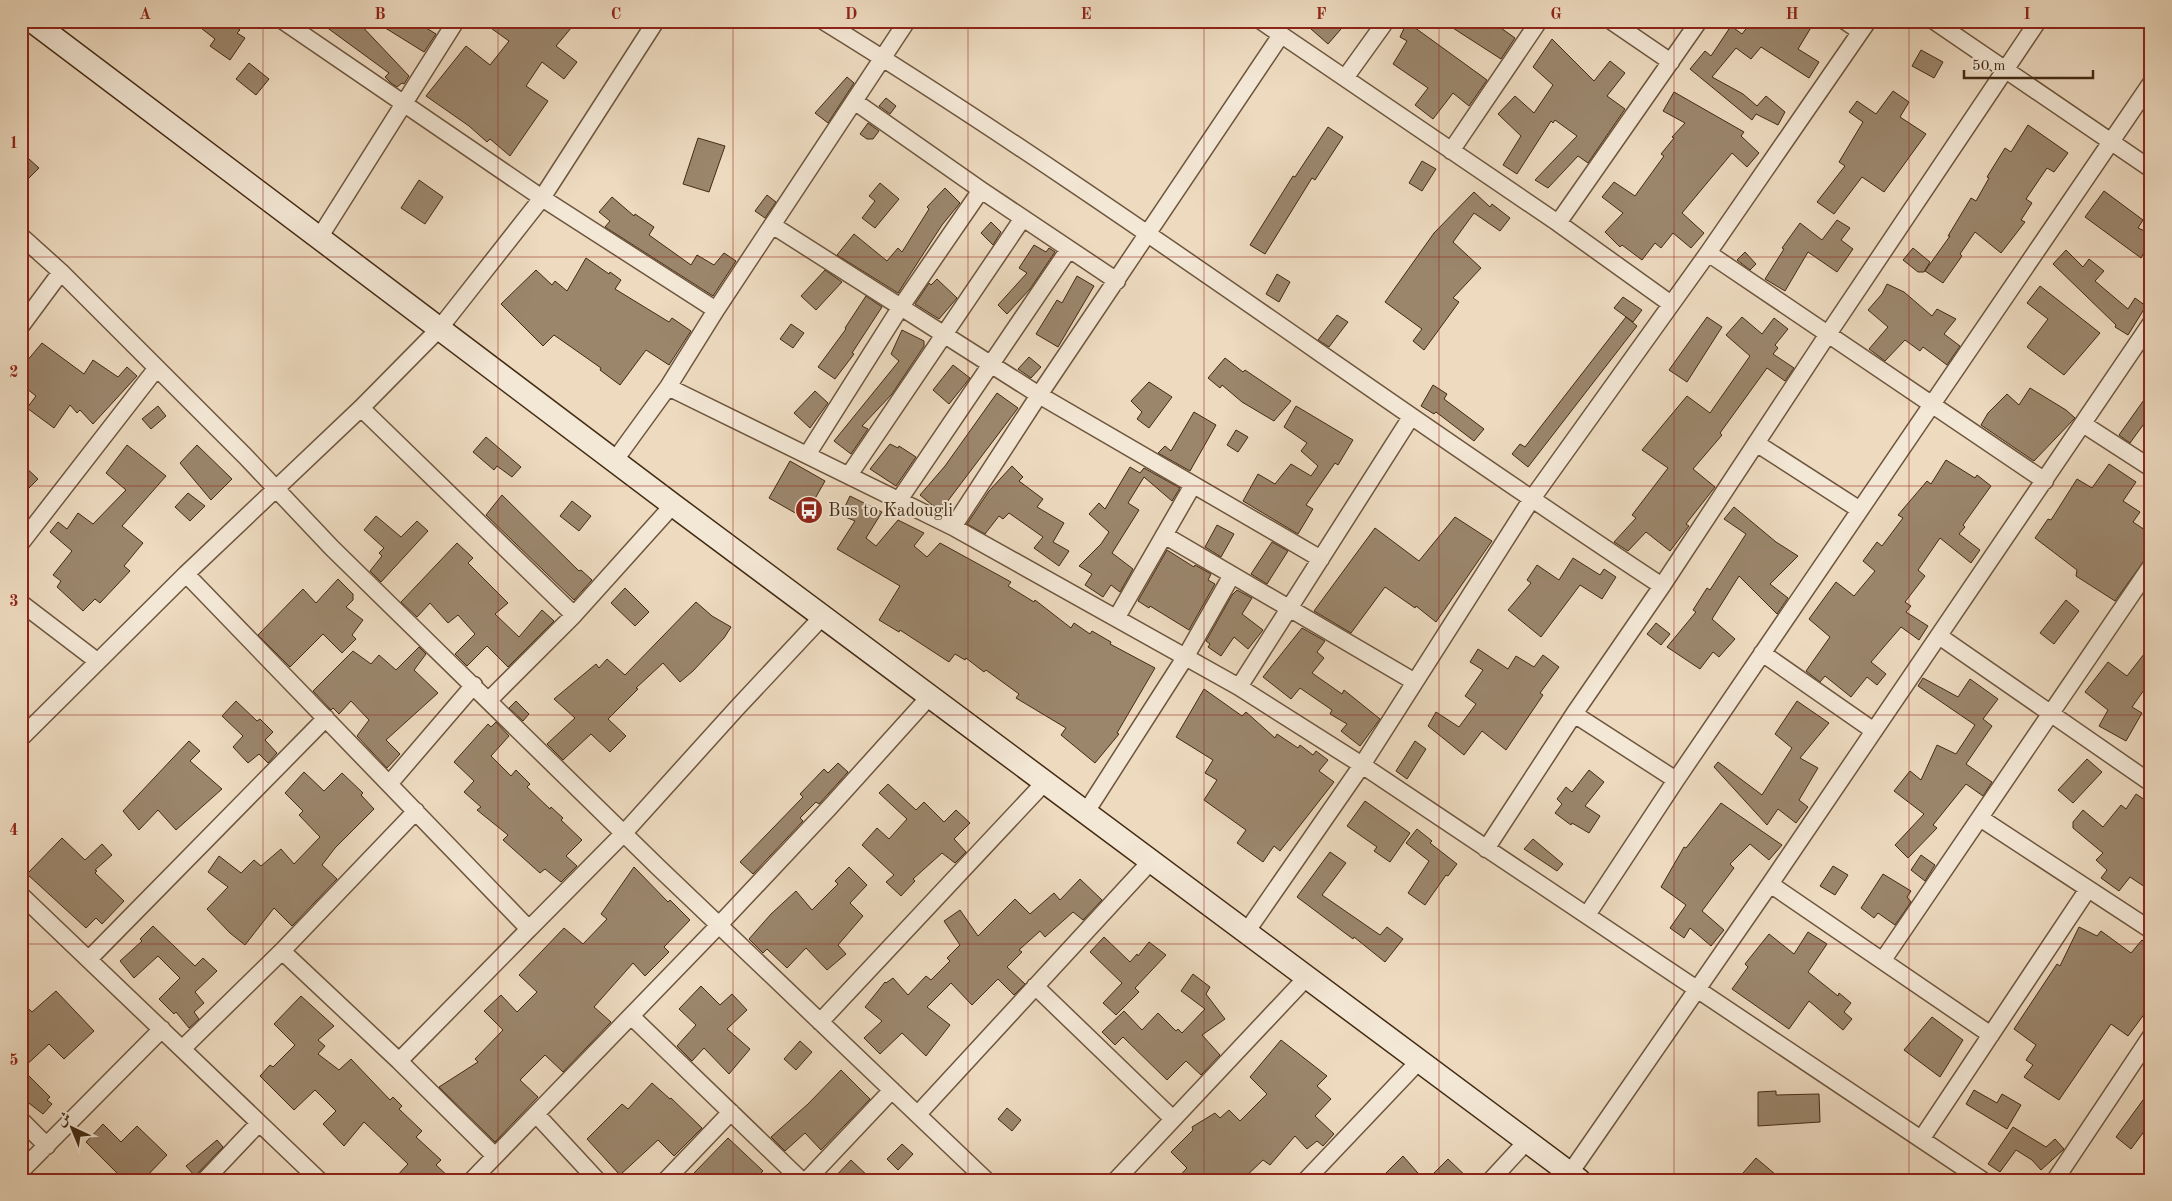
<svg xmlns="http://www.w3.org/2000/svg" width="2172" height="1201" viewBox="0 0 2172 1201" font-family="'Old Standard TT',Amiri,serif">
<rect width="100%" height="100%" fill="#eddabf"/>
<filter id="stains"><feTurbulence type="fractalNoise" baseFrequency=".004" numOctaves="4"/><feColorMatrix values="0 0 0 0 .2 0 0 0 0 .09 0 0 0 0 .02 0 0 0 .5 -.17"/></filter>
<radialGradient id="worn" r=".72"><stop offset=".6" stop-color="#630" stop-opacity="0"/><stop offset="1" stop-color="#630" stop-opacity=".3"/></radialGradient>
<path fill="#9b866c" stroke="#432a13" d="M192,21H228L240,30L237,33L245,38L230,60L210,46L215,39Z
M318,21H357L409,76L404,84L402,83L397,87L391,83L385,77L389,73Z
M374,21H415L436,34L424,52Z
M481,21H577L556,46L577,62L564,79L542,62L526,86L548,101L510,156L490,139L487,142L469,126L426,96L466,46L490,65L509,41Z
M1302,21H1348L1328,44Z
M1442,21H1491L1515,38L1501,59Z
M1752,21H1815L1798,49L1819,62L1809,78L1761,47L1751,59L1736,48L1712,77L1743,94L1757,106L1766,96L1785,112L1778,125L1756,114L1752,120L1690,69L1705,51L1711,56L1731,26L1742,34Z
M1407,22L1487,80L1469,106L1453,93L1433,119L1415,105L1428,88L1393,64L1407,41L1400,37Z
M1552,39L1594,81L1610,61L1625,73L1607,96L1625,109L1588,163L1578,156L1548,188L1535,180L1577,136L1555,120L1553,123L1551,121L1517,174L1503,165L1521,136L1498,114L1515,96L1534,113L1553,85L1533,67Z
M1921,50L1943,62L1934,78L1912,66Z
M249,63L269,79L256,95L236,79Z
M847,77L854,83L828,123L815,113Z
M1893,91L1909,102L1900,117L1926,134L1884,192L1862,177L1834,214L1817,202L1845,166L1839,162L1863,122L1849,112L1857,101L1876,114Z
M1674,92L1744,132L1741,136L1759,153L1747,167L1732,153L1682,213L1704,233L1691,248L1673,233L1661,248L1655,243L1642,260L1622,245L1620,247L1605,232L1623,213L1602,197L1614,182L1635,196L1664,156L1661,154L1674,138L1672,137L1685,123L1663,111Z
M886,98L896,106L890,114L879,106Z
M868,123L879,131L873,139H867L860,134Z
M2028,125L2068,153L2054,172L2047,168L2026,199L2032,203L2021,220L2025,222L2001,253L1975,232L1960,254L1962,256L1943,283L1925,271L1950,236H1948L1971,198L1976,201L1989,178L1987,177L2005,148L2011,152Z
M1328,127L1343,137L1315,180L1312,178L1265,254L1250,245L1293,176L1295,177Z
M698,138L725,146L709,192L683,184Z
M29,159L39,168L21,186V167Z
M1422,161L1436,169L1422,191L1409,183Z
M419,180L443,197L425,224L401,208Z
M880,183L899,199L875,228L862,218L875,201L869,196Z
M945,188L960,203L942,225L898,293L837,255L854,234L887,261L898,248L902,252L929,209L927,207Z
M2104,191L2143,220L2138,228L2151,234V239L2141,258L2085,217Z
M1474,192L1490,207L1492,204L1510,218L1500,231L1474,213L1453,242L1481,268L1453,298L1459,302L1424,350L1413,341L1422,329L1385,302L1434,233Z
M767,195L776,202L765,218L755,211Z
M612,197L634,216L635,214L654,227L649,235L691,265L697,255L714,265L724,253L736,261L713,296L605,227L610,221L599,212Z
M1837,220L1850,228L1841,240L1853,249L1837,272L1808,252L1785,291L1765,279L1784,249L1782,248L1800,223L1822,240Z
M991,222L1001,232L993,245L981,233Z
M1034,245L1046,252L1049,248L1055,252L1030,289L1007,314L998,305L1027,273L1019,268Z
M1913,248L1930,262L1924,272H1918L1903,260Z
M2066,250L2083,267L2089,259L2104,271L2095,281L2128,309L2135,298L2146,306L2128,335L2115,327L2116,325L2053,264Z
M1745,252L1756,264L1750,270L1737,260Z
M586,258L609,274L610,272L621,280L615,289L669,322L672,318L691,331L669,365L646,350L620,385L600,370L601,368L554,335L543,346L501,304L536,270L552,285L555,281L567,291Z
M825,270L842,282L816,310L801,296Z
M1277,274L1290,282L1279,302L1266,294Z
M1077,276L1094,286L1058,347L1036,334L1057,300L1062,303Z
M937,279L957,298L939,319L915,304L929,283L931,285Z
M1887,284L1904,292L1932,316L1937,309L1956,319L1944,334L1960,346L1947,365L1923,347L1920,351L1905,340L1885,361L1869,349L1888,327L1868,310L1882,294Z
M2040,286L2100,333L2064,375L2027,347L2048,319L2027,303Z
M866,296L882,307L852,353L854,354L835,379L818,367L846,329L845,328Z
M1623,297L1642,310L1633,322L1614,308Z
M1337,315L1348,322L1329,347L1318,340Z
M1626,317L1637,326L1528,467L1512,454L1520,444L1525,447Z
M1707,317L1722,327L1687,382L1669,370Z
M1742,317L1762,334L1774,318L1788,329L1775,345L1778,348L1773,354L1794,368L1785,381L1767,368L1720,433L1722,435L1693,469L1715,487L1686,524L1689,526L1670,551L1646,532L1628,551L1614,542L1636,518L1632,515L1668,468L1642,450L1687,396L1710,413L1750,356L1726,335Z
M791,324L804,333L793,348L780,339Z
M902,330L924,341V346L892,394L862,426L868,429L851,454L834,441L899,361L891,354Z
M42,343L84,374L93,360L118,377L127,367L137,376L93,424L80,410L77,413L70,405L54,428L27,408L36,396L21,384V368Z
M1029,357L1041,367L1031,378L1018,369Z
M1225,358L1243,372L1245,370L1291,401L1274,421L1242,402L1222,385L1220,388L1208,378Z
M953,365L970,378L949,404L933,390Z
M1149,382L1172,397L1149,428L1137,419L1142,412L1131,401Z
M1433,385L1447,394L1444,399L1484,429L1474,441L1436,412L1434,414L1421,406Z
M2030,388L2066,410L2075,418L2034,461L1981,425L1988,413L2007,394L2019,405Z
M2151,390V414L2130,443L2119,435Z
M815,391L828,403L810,428L794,413Z
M997,393L1018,408L941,510L932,505L920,495L945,466Z
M158,406L166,416L151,429L142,419Z
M1296,406L1353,440L1338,465L1335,463L1306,505L1313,509L1298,534L1243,501L1258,474L1275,484L1291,464L1311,476L1318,466L1301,451L1307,443L1284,427Z
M1194,412L1216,425L1190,471L1158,453L1165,446L1171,451Z
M1236,430L1248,437L1238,452L1227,445Z
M486,437L521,467L512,477L497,466L494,470L473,452Z
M890,444L898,448L899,446L916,457L896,486L870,469Z
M127,445L166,476L122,526L143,543L124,566L130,571L100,603L95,599L83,611L57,587L61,581L53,575L72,551L50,532L58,522L67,529L78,513L93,524L126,490L106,473Z
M197,445L232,479L211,500L180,463Z
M1946,460L1975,478L1977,475L1991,486L1963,525L1965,527L1959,534L1980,550L1971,563L1940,538L1918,570L1925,576L1905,602L1911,606L1906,612L1928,626L1919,640L1901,627L1871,662L1886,674L1877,685L1867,677L1851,697L1825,676L1820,682L1806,671L1830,637L1809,619L1836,582L1854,596L1875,571L1863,561L1877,542L1882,546L1903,518L1898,515L1927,481L1931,484Z
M790,461L825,481L804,518L769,498Z
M21,463L38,479L21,496Z
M2109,464L2136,482L2123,501L2140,512L2133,522L2151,534V551L2115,601L2076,576L2077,570L2035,538L2048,519L2051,520L2077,479L2092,488Z
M1012,466L1023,477L1019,481L1043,499L1037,507L1064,523L1053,542L1069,551L1059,566L1034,548L1043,537L1009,513L1003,519L999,516L985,534L967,524L989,491Z
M1130,467L1140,473L1144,468L1180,488L1172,501L1144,477L1128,503L1139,510L1112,553L1133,569L1120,592L1111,585L1103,597L1085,585L1092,574L1079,566L1101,544L1109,532L1089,514L1099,503L1105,509Z
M188,493L205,506L190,521L175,507Z
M502,495L579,571L581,570L592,580L574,600L486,515Z
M850,496L882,512L866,538L876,546L898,520L924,533L914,546L927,557L940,543L1011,582L1008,586L1034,602L1035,600L1071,628L1074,623L1090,634L1092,631L1111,642L1110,644L1155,668L1117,733L1119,734L1095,763L1061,735L1066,728L1016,698L1019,694L986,670L984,672L966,658L965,660L955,654L949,662L900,630L899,632L879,620L900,586L837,549L855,521L841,515Z
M572,501L591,516L579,531L560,516Z
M1734,507L1776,542L1798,556L1770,584L1788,598L1777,614L1739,576L1712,619L1735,639L1719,657L1713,652L1700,669L1667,647L1696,612L1693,610L1707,588L1710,590L1746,534L1724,519Z
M376,516L401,537L417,521L428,531L381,582L370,571L382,556L379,553L384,548L364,530Z
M1455,517L1492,541L1436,622L1416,606L1415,608L1385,587L1351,633L1314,611L1375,528L1419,561Z
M1217,525L1234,534L1221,557L1205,547Z
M1272,542L1288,551L1267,584L1251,574Z
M457,543L473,558L468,563L508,603L495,614L519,637L542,610L554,621L508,667L487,646L467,666L455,654L475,634L458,615L448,623L430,603L417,617L401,602Z
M1167,550L1194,567L1195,565L1211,574L1208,580L1215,584L1189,630L1150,606L1149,608L1138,601Z
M1573,558L1600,575L1604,569L1616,577L1602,599L1580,585L1541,637L1508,610L1531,583L1527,580L1537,565L1559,580Z
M338,579L353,594V600L346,607L363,620L352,635L356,639L342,653L323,634L290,667L258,635L303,589L316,603Z
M625,588L649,612L635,626L611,603Z
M1237,590L1252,598L1242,614L1263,630L1248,649L1234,637L1221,656L1208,647L1210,644L1206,641L1232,595Z
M2066,600L2079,611L2054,644L2040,633Z
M696,602L712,616L731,627L724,638L693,671L680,682L663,663L636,688L638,689L608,719L626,736L610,752L591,734L563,760L547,744L575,718L554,699L596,664L599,668L607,659L625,675Z
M1656,623L1670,634L1661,645L1647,634Z
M1302,628L1325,641L1317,652L1324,658L1312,673L1342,694L1344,690L1380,719L1360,746L1341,731L1347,724L1330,714L1332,710L1300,688L1291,699L1263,677Z
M2151,645V680L2132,707L2142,713L2126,741L2099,726L2108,710L2085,692L2108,662L2127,676Z
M419,647L426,654L414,670L438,693L386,740L400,754L387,768L357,736L369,720L351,701L339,714L333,708L331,710L313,691L353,651L371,664L379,655L396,670Z
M1478,649L1508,669L1516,656L1534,667L1543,655L1559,667L1540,693L1543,695L1506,750L1482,731L1464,755L1428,726L1436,712L1459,727L1476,704L1465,696L1483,670L1470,662Z
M1923,678L1958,697L1970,679L1998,699L1983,719L1992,726L1966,764L1992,782L1983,796L1966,784L1933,825L1937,828L1908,858L1895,845L1924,814L1894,791L1910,771L1921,780L1937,745L1956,754L1975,725L1918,686Z
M1204,689L1242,716L1246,712L1275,738L1277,734L1298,748L1300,745L1313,755L1316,751L1328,760L1319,771L1334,782L1280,851L1274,846L1263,862L1237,843L1246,830L1204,800L1217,780L1205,773L1213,760L1176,737Z
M236,701L257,721L260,719L273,732L265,740L277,753L268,763L259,754L248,763L233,747L243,736L222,716Z
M516,701L529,714L523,721L509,708Z
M1797,701L1829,723L1800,758L1818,768L1799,800L1808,807L1796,823L1778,809L1767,825L1714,767L1718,762L1762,795L1792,748L1775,734Z
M496,722L509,736L491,756L511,776L516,770L530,784L527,787L550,809L551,807L563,818L561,820L582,840L566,856L577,866L561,882L545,869L540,873L503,840L508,835L477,810L481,807L464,792L474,781L454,762L488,724L491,727Z
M189,741L200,751L190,761L222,789L176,830L158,810L139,830L123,811Z
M1415,741L1426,749L1407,779L1396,771Z
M2087,759L2102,772L2073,803L2058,790Z
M838,763L848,772L819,804L816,802L800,818L803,821L753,874L740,862L803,797L800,794L824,769L828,773Z
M1589,770L1604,782L1585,806L1600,816L1589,833L1572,823L1571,825L1555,813L1562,804L1557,799L1566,787L1572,792Z
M304,772L324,791L342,773L363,793L361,795L374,809L335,848L322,865L337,879L292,926L274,908L245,945L230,933L207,909L228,887L208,872L219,856L241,873L254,860L261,866L281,849L294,864L320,837L299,815L303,811L285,793Z
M888,784L916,810L924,802L944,822L956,810L970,823L954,839L966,852L955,863L942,853L913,879L915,881L901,896L886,882L894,875L862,845L877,828L889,839L907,819L879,793Z
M2136,794L2151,804V891L2130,877L2119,891L2101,878L2107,870L2096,860L2103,853L2073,828V822L2083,810L2103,827L2121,805L2126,809Z
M1365,801L1410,833L1390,862L1374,851L1377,847L1347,826Z
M1721,803L1782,845L1769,860L1750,844L1730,864L1734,868L1702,911L1724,930L1711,946L1690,928L1684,938L1670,928L1686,905L1661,887L1684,847L1686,848Z
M1417,829L1432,841L1430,843L1457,864L1448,876L1446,875L1425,905L1408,893L1429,861L1406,843Z
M62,838L85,860L102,844L112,855L95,870L97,871L95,873L124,901L102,924L96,918L86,928L27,874Z
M1533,839L1563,864L1557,871L1524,849Z
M1330,852L1346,863L1322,895L1380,935L1387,927L1403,939L1385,962L1354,937L1353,939L1297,897Z
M1921,855L1935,865L1925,881L1911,870Z
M1833,866L1848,875L1835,895L1820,886Z
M634,867L668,902L670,900L690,920L664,947L669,952L645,976L633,963L594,1007L611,1022L563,1072L545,1055L520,1080L538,1097L495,1142L439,1087L478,1062L475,1059L503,1030L484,1011L501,995L517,1012L537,992L519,975L564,928L583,944L607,919L601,914Z
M849,867L867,885L850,903L863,916L838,945L846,954L827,970L806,948L787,968L767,949L763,953L749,939L771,914L796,891L812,910L838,884L835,881Z
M1883,874L1911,891L1907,897L1911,902L1895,925L1878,913L1874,918L1861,908Z
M1080,879L1102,900L1083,920L1073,912L1045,937L1040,931L1019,950L1022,952L1007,967L1025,984L1014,995L998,979L972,1005L951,983L927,1007L950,1025L926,1056L902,1033L880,1054L864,1038L882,1021L865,1007L885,982L886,983L893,978L908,995L926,976L931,980L950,961L947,958L960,945L944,921L960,910L978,936L1015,899L1030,914L1054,893L1060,900Z
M153,926L195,966L203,958L217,971L195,992L204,1003L194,1012L199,1019L189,1028L176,1012L174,1014L159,999L180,978L158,956L134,978L120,961L142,941L140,939Z
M2079,927L2097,936L2101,931L2131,953L2142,940L2151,947V1005L2128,1036L2111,1024L2059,1100L2024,1077L2033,1065L2026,1060L2036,1045L2014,1029L2057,964L2060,966Z
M1808,932L1827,944L1808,972L1838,996L1839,993L1851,1003L1844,1012L1852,1019L1843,1030L1809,1001L1789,1029L1732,989L1748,967L1745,964L1769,934L1794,954Z
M1104,937L1130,962L1137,954L1138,956L1149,942L1166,955L1135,988L1139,992L1116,1015L1103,1003L1122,983L1090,952Z
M1193,974L1210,987L1206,994L1225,1019L1202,1035L1220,1055L1201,1075L1186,1061L1167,1080L1123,1037L1115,1045L1102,1032L1124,1011L1142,1030L1158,1013L1176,1031L1178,1029L1182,1033L1205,1009L1181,991Z
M701,986L720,1005L732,994L747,1010L727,1029L750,1049L729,1074L704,1048L692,1061L677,1046L696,1025L679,1009Z
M56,991L94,1031L64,1059L49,1044L22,1069L50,1097L47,1100L52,1104L43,1114L21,1097V1002L32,1012Z
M301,996L334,1026L318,1040L325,1046L318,1054L339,1070L351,1059L390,1100L393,1097L402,1106L399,1109L422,1131L416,1137L441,1160L436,1165L452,1180H393L408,1164L364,1122L344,1146L323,1124L336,1111L315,1090L294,1110L260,1076L270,1065L273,1067L295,1045L274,1024Z
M1932,1017L1963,1040L1940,1077L1904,1050Z
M1281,1040L1327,1076L1317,1086L1331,1099L1315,1116L1334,1134L1323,1146L1317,1141L1307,1149L1295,1136L1270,1165L1263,1160L1242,1180H1176L1187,1168L1171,1152L1193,1130L1192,1127L1215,1113L1220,1118L1229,1110L1240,1121L1267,1094L1250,1077Z
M800,1041L812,1052L796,1070L784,1059Z
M841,1070L870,1099L821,1150L805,1133L785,1151L771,1137L808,1104Z
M652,1083L670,1099L671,1098L702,1128L674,1156L658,1140L620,1175L587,1139L622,1104L628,1109Z
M2151,1089V1122L2131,1149L2116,1137Z
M1974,1090L1997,1103L2002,1094L2021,1105L2007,1129L1966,1104Z
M1776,1091V1095L1819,1094L1820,1122L1758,1126V1092Z
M1007,1108L1021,1120L1012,1131L998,1119Z
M103,1124L121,1142L137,1126L167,1155L143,1180H124L86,1142Z
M2013,1127L2046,1147L2055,1139L2064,1149L2041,1170L2032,1160L2016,1150L2000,1172L1988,1164Z
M728,1138L763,1171L754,1180H700L694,1173Z
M217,1140L223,1147L195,1176L186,1166Z
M902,1144L913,1154L898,1170L887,1159Z
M1403,1156L1424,1180H1392L1386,1173Z
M1756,1158L1782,1180H1737Z
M1448,1159L1470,1180H1427Z
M851,1160L872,1180H832Z"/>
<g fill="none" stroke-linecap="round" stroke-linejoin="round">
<g stroke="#6e563e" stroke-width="19">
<path id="minor" d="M283,21L542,198L716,310
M823,21C1110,198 1380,401 1662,586
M1261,21L1558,223L1671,304
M1611,21L1671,62
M1845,21L1860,31
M1934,21L2151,169
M1345,78L1386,21
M854,101L981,190L1117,281
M1451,151L1539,21
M1558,223L1699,21
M772,225L1039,395L1321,559
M21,236L61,272L245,456L332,548L658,867L986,1180
M319,238L456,21
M1708,253L2045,481
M21,326L61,272
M668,387L953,527L1239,687L1362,765L1982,1180
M361,408L574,615
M2083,424L2151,468
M1756,443L1860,510
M807,455L900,308L981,190
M615,460L668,387L716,310L907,21
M849,475L1023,218
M899,500L1069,249
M953,527L1039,395L1281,35
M1164,535L1415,682
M21,543L156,369
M186,574L529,929L624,833L736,709L823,616
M21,603L97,661
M1117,617L1193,485
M1939,636L2151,783
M1762,653L1874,731
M1239,687L1411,417
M489,700L574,615L673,505
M1574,714L1676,780
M21,738L186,574L361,408L439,329L542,198L656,21
M389,784L474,685
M1086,812L1186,656L1232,575
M1980,818L2151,930
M1486,849L1574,714L1662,586L1828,334L2038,21
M1770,884L1991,1035
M21,895L319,1180
M1587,915L1676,780L2151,83
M1247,931L1362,765L1531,500L1708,253L1868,21
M282,951L399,1061L495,1156
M89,959L326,718
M1883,960L2151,566
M1035,986L1173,1119
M631,1016L801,1180
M820,1022L1045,782
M182,1049L282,951L416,811
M399,1061L529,929
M536,1114L597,1180
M918,1114L1152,860
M21,1120L47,1146
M1922,1138L2088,889
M21,1171L162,1029
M1570,1173L1770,884L2151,323
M205,1180L259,1123
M472,1180L719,925L829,808L930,696
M666,1180L731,1112
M807,1180L892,1090
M1116,1180L1307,977
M1306,1180L1420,1060
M1491,1180L1527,1141
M2055,1180L2151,1036"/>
</g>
<g stroke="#432a13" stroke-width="25">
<path id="secondary" d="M32,21L673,505L1579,1180"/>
</g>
<use href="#minor" stroke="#f3e7d5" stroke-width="16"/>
<use href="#secondary" stroke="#f3e7d5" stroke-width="22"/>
</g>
<path fill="none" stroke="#8f2418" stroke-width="1" stroke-opacity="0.55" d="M263,21V1180M498,21V1180M733,21V1180M968,21V1180M1204,21V1180M1439,21V1180M1674,21V1180M1909,21V1180M21,257H2151M21,486H2151M21,715H2151M21,944H2151"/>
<defs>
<g id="bus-disc" transform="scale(1.4375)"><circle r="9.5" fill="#8f2418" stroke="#f3e7d5"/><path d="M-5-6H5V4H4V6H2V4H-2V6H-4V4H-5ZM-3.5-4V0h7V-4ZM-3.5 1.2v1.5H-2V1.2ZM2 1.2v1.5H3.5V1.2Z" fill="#fff"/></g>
</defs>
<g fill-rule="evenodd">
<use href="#bus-disc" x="809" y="510"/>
</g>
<g text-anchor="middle" stroke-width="4" stroke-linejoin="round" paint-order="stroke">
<g font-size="18" fill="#432a13" stroke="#f3e7d5" text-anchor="start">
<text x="828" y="516">Bus to Kadougli</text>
</g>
</g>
<rect width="2172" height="1201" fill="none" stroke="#eddabf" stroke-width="55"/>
<g transform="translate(72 1128) rotate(316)" stroke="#f3e7d5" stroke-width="4" paint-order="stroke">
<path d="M0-4L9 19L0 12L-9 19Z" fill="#432a13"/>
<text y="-8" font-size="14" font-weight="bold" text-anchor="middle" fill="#432a13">ش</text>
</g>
<path d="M1964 70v8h129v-8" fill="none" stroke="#432a13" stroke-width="2.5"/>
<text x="1972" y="70" font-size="15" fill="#432a13" stroke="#f3e7d5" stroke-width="4" paint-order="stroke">50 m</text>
<rect x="28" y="28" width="2116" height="1146" fill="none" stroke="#8f2418" stroke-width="2"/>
<g font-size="16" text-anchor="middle" font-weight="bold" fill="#8f2418">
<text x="145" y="19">A</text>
<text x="380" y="19">B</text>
<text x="616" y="19">C</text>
<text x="851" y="19">D</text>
<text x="1086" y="19">E</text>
<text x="1321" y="19">F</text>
<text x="1556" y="19">G</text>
<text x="1792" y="19">H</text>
<text x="2027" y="19">I</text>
<text x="14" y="148">1</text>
<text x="14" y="377">2</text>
<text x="14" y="606">3</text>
<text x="14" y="835">4</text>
<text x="14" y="1065">5</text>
</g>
<rect width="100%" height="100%" filter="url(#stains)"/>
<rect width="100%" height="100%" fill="url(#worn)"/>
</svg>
